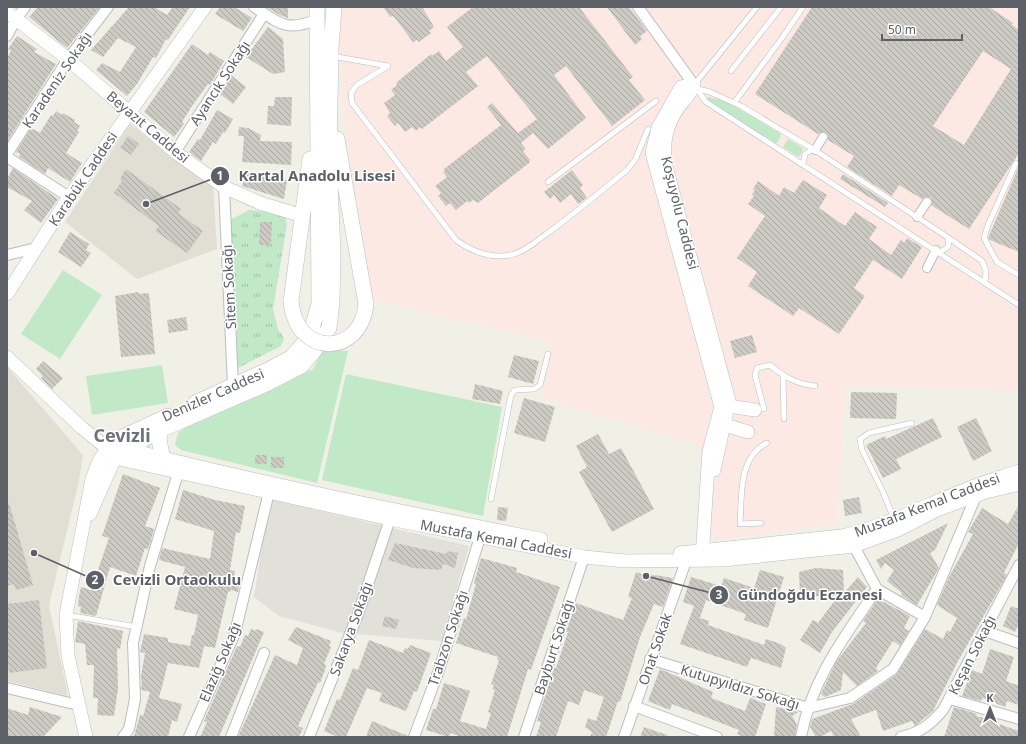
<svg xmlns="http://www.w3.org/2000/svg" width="1026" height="744" viewBox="0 0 1026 744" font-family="'Noto Sans',sans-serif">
<defs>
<pattern id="park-tufts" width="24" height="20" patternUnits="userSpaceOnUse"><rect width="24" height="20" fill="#c1e9c7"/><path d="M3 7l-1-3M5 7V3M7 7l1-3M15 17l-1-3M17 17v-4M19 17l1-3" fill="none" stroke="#a0c0a5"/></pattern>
<pattern id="building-back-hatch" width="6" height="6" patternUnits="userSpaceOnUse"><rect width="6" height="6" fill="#cccac3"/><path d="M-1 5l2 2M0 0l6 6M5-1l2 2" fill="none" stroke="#a9a7a2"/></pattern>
</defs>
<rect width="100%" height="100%" fill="#f1f0e6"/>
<path fill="#e1e1da" d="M269,499L469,546L442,641L342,633L279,616L254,597Z"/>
<path fill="#e1dfd4" d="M130,124L213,186L217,249L137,279L65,222Z
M7,368H8L83,455L79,481L49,605L68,696L7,681Z"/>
<path fill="#fde9e3" d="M342,7H1019V391L846,385L837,524L715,540L700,446L542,398L553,342L367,299L342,94L339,23Z"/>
<path fill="#c1e9c7" d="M708,97L727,101L781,134L779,140L776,144L707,99Z
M788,139L803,148L801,154L798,157L783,147Z
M63,270L102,295L60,359L21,334Z
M323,349L348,351L317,483L181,450L175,445L178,433L191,423L313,369Z
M162,365L168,403L92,415L86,376Z
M346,374L502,407L483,516L322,480Z"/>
<path fill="url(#park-tufts)" d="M249,210L277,213L285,217L287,224L273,309L278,329L284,338L281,346L234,370L237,333L228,226L232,219Z"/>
<path fill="url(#building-back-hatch)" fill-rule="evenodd" d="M38,7H100L67,48L29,17Z
M129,7H154L167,15L173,7H190L168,40L166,39L156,58L153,57L137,84L127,96L96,70L102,63L120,72L136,47L118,38L103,57L91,50Z
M220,7H234L252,18L243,31L215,14Z
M266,7H288V18L280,15Z
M383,7H422L434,27L429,31L431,33L419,42L417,40L413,42L395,18L393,16L390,17Z
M473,7H579L633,77L629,80L645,100L612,126L566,66L554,75L586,118L548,149L533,133L521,143L526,149L523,151L530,160L529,163L478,203L473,200L469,203L467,201L456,210L450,203L446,206L438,196L441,193L435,186L447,177L443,172L445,171L444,169L501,125L487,107L492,103L518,133L537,119L487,56L466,72L478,86L422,129L420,127L416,131L412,127L405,132L398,123L395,126L387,116L390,113L384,103L395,95L391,90L397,85L396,83L431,54L432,56L439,51L446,61L463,47L447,27Z
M607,7H629L647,31L640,36L642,39L635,45Z
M812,7H989L1013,23L1012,25L1019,30V153L969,229L931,205L932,200L930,197H925L922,199L899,185L892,196L847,167L854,156L828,140V137L826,133L823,132L818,134L755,94ZM983,51L1011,69L964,145L933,126Z
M268,27L283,39L285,72L273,74L246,57Z
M17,36L37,49L34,52L56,64L7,142V58L11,51L8,49Z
M192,44L208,55L210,52L224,61L210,85L208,84L192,106L182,122L184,124L174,137L144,112Z
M232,76L246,87L233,104L220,94Z
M275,97H292L291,126L267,124L268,106H274Z
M217,110L233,119L225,133L223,132L216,144L213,142L201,161L189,152L198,139L200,140Z
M56,111L62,115L63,113L75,120L74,122L80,126L77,131L79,132L66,153L82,163L70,182L48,168L45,174L19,157L20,154L16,152L31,128L40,133L51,115L53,116Z
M239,127L248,128L261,135L260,141L292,142L291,165L242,162L244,136H238Z
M128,136L139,144L131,155L120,148Z
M1019,166V252L990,240L988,238Z
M13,168L58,199L41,223L24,210L32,201L7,187V179Z
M126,169L181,209L178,213L203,231L187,253L155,231L159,226L114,193L122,181L120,179Z
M572,170L583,185L580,188L587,198L578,204L571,194L560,203L554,195L550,199L544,192Z
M246,173L287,180L284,199L242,186Z
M843,174L888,203L885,207L840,179Z
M803,180L827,195L819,208L845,226L855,212L877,227L869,239L891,255L901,240L904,243L907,238L922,247L902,279L873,260L854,288L865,296L839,334L799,308L793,316L748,286L757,272L737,258L765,216L748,204L754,196L752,194L755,190L753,189L758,181L779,196L784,187L794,193Z
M260,222H272L271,245H259Z
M70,232L89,244L86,250L91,253L81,267L58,252Z
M138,292L139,294L149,293L155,354L121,357L115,296Z
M186,317L188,330L169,333L167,320Z
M752,335L757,352L735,358L730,341Z
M514,355L539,361L533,384L508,377Z
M43,361L63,378L52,389L41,378L43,376L36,369Z
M475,384L503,391L500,404L472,399Z
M851,392L897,393L896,419L850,418Z
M524,398L555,407L545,442L514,433Z
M933,418L942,437L896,459L901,469L883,478L866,445L885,436L886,439Z
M976,418L992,451L973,461L957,427Z
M598,434L609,454L621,448L654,509L612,532L579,472L587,467L576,446Z
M255,455H267V464H255Z
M271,457H284V468H271Z
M123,474L160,488L145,526L154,529L151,540L148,549L145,548L136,576L110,567L96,616L80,613L81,607L78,606L79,596L81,587L91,590L109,538L102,536Z
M183,490L215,500L245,506L240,533L236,532L230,570L235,571L234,579L240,580L238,592L230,590V592H228L215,648L204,646L199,668L168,663L159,698L182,704L177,722L172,720L168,737H134L140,715L143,716L150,692L141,690L142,681L141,680V676L145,653L140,652L144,634L168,638V642L190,646L192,635H194L198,615L174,609L185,567L159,560L162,548L210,559L214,531L175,519Z
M859,497L862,513L845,516L843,500Z
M9,503L33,585L16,590L14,584L7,586V504Z
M1019,505V543L1004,573L1007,575L958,661L933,711L915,726L912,721L883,731L876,710L851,719L861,737H834L831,731L820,737H816L810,727L812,719L853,704L897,674L925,629L943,639L947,630L950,632L957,618L937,605L949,577L973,534L968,532L982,508L1008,524Z
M498,507L508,508L506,521L497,520Z
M948,523L935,550L930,553L939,568L917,605L901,595L902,593L887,581L894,570L885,563L881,569L876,560Z
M395,543L446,554L447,551L458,553L455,568L443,564L441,570L413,568L388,560Z
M481,558L517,568L516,572L560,587L531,670L528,669L507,737H462L450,733L449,737L426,730L433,709H436L444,683L470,691L460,721L486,729L491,713L488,712L495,690L492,689L494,685L491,684L499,660L497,659L498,657L456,643L464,618L466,619L476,584L474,583Z
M816,568L843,570L844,593L858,577L867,587L832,632L820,653L800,640L813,620L818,623L838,596H810L807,594H800L799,572Z
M760,570L784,577L768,628L744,620L746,614L706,600L700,618L709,621L708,625L764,645L766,639L781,644L786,648L781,668L751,658L747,667L680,644L694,606L683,602L691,577L721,586L724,578L754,588Z
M636,572L649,577V574L655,576V575L673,578L663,607L654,604L640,637L620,702L618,701L606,737H590L592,732L585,727L588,718L596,721L604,697L584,690L579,705L568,701L556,737H536L541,722L537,721L554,668H556L568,632H566L576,603L623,620L632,598L628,597Z
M878,599L910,616L904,628L909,631L900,646L893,641L876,668L878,671L857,686L843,672L841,690L825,697L821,694L836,662L866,623L863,621Z
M39,600L47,668L9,673L7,656V604Z
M1011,606L1019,609V623L1015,632L1003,626Z
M385,616L399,620L396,629L382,626Z
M78,621L123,631L120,649L117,648L118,688L114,716L97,715L98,698H93L94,665H87L85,644L75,642Z
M296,627L331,641L329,646L331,647L324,664L326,665L325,670L320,683L318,682L316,687L298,726L303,728L299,737H238L275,655L297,665L303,648L288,640Z
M251,629L255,631L256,629L264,632L219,737H200L207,722L204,721L237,646L240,647L245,635L248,636Z
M369,640L403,653L405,648L408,649L410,645L431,653L417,692L414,691L406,711L379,701L382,693L367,688L346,737H338L324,731L337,699L340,700L353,668L358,670Z
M990,649L1014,657L1006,681L1019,686V705L1007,701L1005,707L982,698L981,701L962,696L972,670L982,674Z
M660,669L713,692L711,698L745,711L750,698L766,704L755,737H744L737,734L739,730L672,704L670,710L648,701Z
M30,707L62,717L43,737H7V708L28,715Z
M776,707L798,712L792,716L797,725L795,736L774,737Z
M954,707L977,714L976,716L999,722V724L1019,731V737H944Z
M372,721L408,736V737H366Z
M644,727L667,735V737H640Z"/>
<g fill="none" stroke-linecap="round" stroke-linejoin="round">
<g stroke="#babdc2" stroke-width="6">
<path id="service" d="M757,7L694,85L706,102L1019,305
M332,56L388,66
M388,66L357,85L351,93L352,103L456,240C472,252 494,260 514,254C526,251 535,242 545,235C573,215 600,192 627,170L635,160L648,129
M731,71L781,7
M698,89L710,92L741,106L813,149L949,238L982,261L986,271L985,282
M734,103L782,38L803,7
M1016,163L988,225L984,238L997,262L1019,275
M803,164L805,154L813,149
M548,182L656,101
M940,252L948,247L949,238
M783,376L784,419
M764,409L755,375L757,368L770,365C784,377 797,384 815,386
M491,499L511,395L515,390L534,389L540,385L548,354
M894,519L883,492L862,450L860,439L869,433L912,423
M761,523L740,524C742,496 738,457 767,443
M67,615L137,627"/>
</g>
<g stroke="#babdc2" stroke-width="10">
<path id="pedestrian" d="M815,150L823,137
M917,217L927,202
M927,268L936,250"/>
</g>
<g stroke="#babdc2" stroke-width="12">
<path id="minor" d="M254,7C279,23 286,32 316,20
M638,7L694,85
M7,36L16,19L25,7
M175,152L264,14
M7,154L68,59L108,7
M7,157L69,197
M224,187L233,386
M7,255L36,248
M854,546L877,589L925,617
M985,631L1019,643
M650,659L808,708L850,698L893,669L925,617L976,496
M7,688L78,705
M950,699L1019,719
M634,706L717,737
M123,737L129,729L135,699L133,643L150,566L178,473
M189,737L235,633L269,492
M231,737L264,653
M309,737L358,614L390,519
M414,737L439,670L480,537
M524,737L584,557
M624,737L686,561
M801,737C811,680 845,636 877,589
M901,737C920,733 931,724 943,710L1019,565"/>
</g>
<g stroke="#babdc2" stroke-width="14">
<path id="tertiary" d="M7,12L68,59L175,152L224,187L260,203L303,216
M694,85L681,87L658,128L652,153L721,407L709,451L702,558
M694,85C690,95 684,100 678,108C666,126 663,142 665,163L729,401L714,470
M7,294L69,197L205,7
M7,357L82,428L107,448L115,458L390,519L584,557L625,561L723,560L854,546L898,530L937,510L986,492L1019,484
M729,406L755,410
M725,425L748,432
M121,446L127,449C264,484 403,512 541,539
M90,514L115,458L122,452
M680,553L842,536C886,526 925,505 967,489C984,482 1002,477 1019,471
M86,737L68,656L66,615L92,479L100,459L112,443"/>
</g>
<g stroke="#bbbdc4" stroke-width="16">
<path id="secondary" d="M337,139L366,304
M291,301L310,159
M195,403L270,369L292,357L305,342L311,332L319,304L317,7
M160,430L159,440L163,459
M114,441L168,416
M127,449L160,430L266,384L301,366L314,351L329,328L332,302L333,254L329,156L331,49L334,7"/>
</g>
<use href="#service" stroke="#fff" stroke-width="5"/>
<use href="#pedestrian" stroke="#fff" stroke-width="8"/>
<use href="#minor" stroke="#fff" stroke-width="10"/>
<use href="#tertiary" stroke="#fff" stroke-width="13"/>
<use href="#secondary" stroke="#fff" stroke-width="15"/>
<g stroke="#bbbdc4" stroke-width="16" stroke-linecap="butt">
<path id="secondary-bridge" d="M291,301C296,358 361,357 366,304"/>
</g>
<use href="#secondary-bridge" stroke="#fff" stroke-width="15"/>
</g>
<g text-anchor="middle" stroke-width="3" stroke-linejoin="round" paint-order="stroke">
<g font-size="14" fill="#5d6067" stroke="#fff">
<text transform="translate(57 80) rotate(-56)" y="5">Karadeniz Sokağı</text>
<text transform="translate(220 83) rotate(-57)" y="5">Ayancık Sokağı</text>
<text transform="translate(148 127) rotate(40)" y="5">Beyazıt Caddesi</text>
<text transform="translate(83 179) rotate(-56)" y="5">Karabük Caddesi</text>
<text transform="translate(680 213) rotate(76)" y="5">Koşuyolu Caddesi</text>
<text transform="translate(229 287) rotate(-93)" y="5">Sitem Sokağı</text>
<text transform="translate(213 395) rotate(-24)" y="5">Denizler Caddesi</text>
<text transform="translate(927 505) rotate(-21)" y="5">Mustafa Kemal Caddesi</text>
<text transform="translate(496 539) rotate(11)" y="5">Mustafa Kemal Caddesi</text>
<text transform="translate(351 629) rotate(-70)" y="5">Sakarya Sokağı</text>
<text transform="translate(448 638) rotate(-72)" y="5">Trabzon Sokağı</text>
<text transform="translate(554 647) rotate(-72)" y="5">Bayburt Sokağı</text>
<text transform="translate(655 649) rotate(-71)" y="5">Onat Sokak</text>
<text transform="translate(972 655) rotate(-63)" y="5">Keşan Sokağı</text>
<text transform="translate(220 662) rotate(-67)" y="5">Elaziğ Sokağı</text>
<text transform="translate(740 687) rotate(17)" y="5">Kutupyıldızı Sokağı</text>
</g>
<g font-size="18" font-weight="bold" fill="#6e7279" stroke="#fff">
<text x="122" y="442">Cevizli</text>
</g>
</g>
<path fill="none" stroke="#5d6067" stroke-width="1.5" d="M146 204L220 176M34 553L95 580M646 576L719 595"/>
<g fill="#5d6067" stroke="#fff" stroke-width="1.5">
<circle cx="146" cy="204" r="4"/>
<circle cx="34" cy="553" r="4"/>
<circle cx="646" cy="576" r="4"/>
<circle cx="220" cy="176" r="10"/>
<circle cx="95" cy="580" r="10"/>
<circle cx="719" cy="595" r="10"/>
</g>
<g font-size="12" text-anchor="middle" font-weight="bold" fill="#fff">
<text x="220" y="180">1</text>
<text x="95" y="584">2</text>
<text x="719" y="599">3</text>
</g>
<g font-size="15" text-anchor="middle" font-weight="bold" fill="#5d6067" stroke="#fff" stroke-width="3" stroke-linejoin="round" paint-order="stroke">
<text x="317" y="181">Kartal Anadolu Lisesi</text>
<text x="177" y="585">Cevizli Ortaokulu</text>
<text x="810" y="600">Gündoğdu Eczanesi</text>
</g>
<rect width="1026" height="744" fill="none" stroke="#5d6067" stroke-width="16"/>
<g transform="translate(990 708)" stroke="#ffffff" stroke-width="3" paint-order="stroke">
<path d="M0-3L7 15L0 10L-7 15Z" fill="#5d6067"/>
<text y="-6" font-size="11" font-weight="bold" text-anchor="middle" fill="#5d6067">K</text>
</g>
<path d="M882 34v6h80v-6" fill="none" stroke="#5d6067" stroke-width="2"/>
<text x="888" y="34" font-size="12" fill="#5d6067" stroke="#ffffff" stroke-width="3" paint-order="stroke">50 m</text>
</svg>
